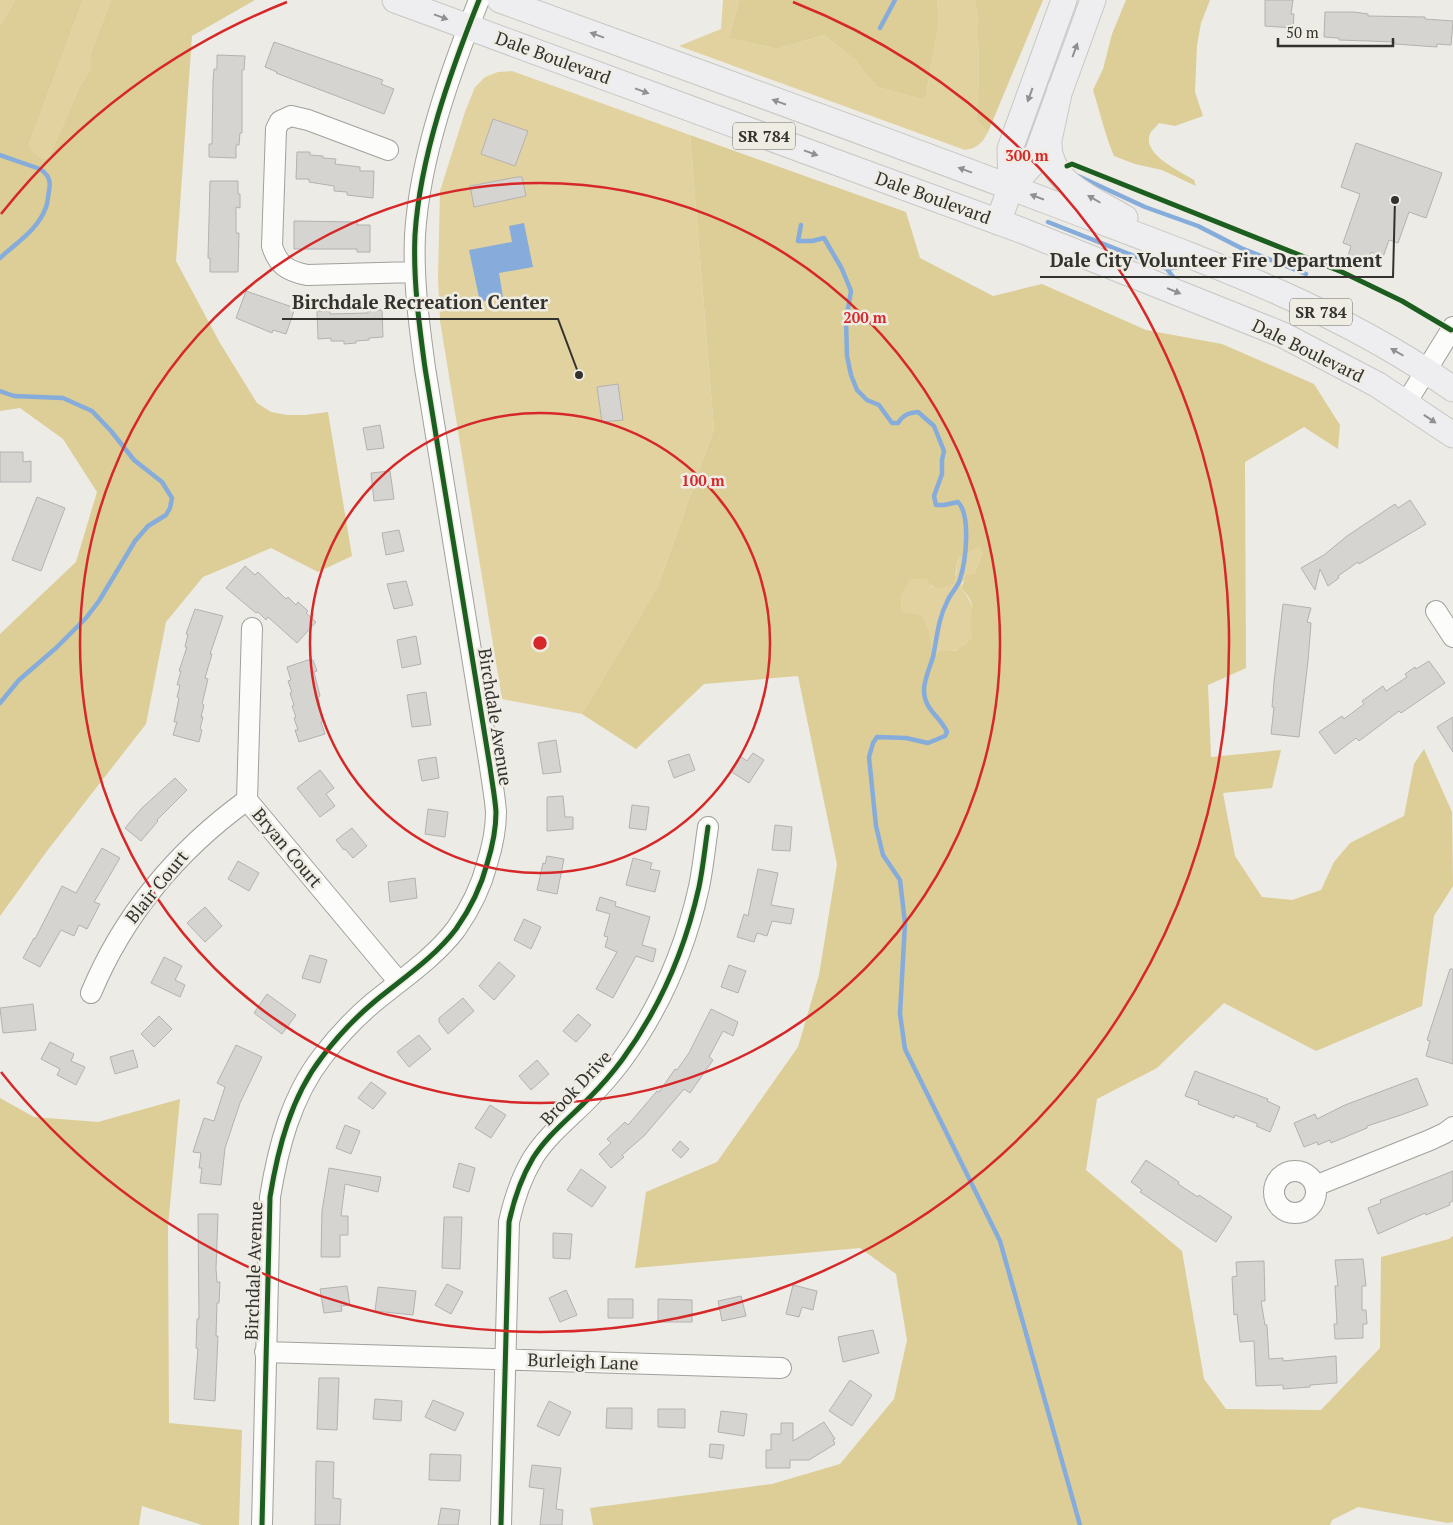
<svg xmlns="http://www.w3.org/2000/svg" width="1453" height="1525" viewBox="0 0 1453 1525" font-family="'PT Serif',serif">
<rect width="100%" height="100%" fill="#ecebe6"/>
<path fill="#e2d2a0" d="M0,0H15L0,26Z
M83,0H111L91,52V68L78,90L51,153L48,159H43L33,152L29,144Z
M723,0H739L729,38L777,49L824,35L855,60L877,87L925,100L939,23L937,0H975C978,13 978,26 978,39C979,66 979,93 976,120L988,132C982,143 978,148 965,150L679,46L721,29Z
M512,71L690,135L714,429L658,586L582,714L502,699L440,321L438,278L440,191L465,112L475,87L485,77L498,72Z
M980,547L982,554L974,574L962,582L961,589C978,606 970,615 972,637C967,642 960,650 953,651C945,653 941,652 933,655L922,617L902,611C899,599 903,590 909,579H925L933,587L956,575L958,558Z"/>
<path fill="#ddcd96" fill-rule="evenodd" d="M15,0H83L29,144L33,152L43,159H48L51,153L78,90L91,68V52L111,0H255L192,36L176,261L220,343L257,403L271,412L287,415H305L328,412L352,556L318,572L271,548L203,577L166,622L146,724L47,851L0,916V634L76,562L97,492L63,439L20,408L0,411V26Z
M739,0H937L939,23L925,100L877,87L855,60L824,35L777,49L729,38Z
M975,0H1043L988,132L976,120C979,93 979,66 978,39C978,26 978,13 975,0Z
M1126,0H1210L1201,23L1197,46L1195,92L1203,116L1175,126L1159,123C1157,126 1153,129 1151,132C1139,153 1180,171 1194,180L1196,186L1162,170L1135,164L1114,156C1105,135 1100,112 1093,90L1103,69L1112,34Z
M690,135L906,212L920,258L993,296L1042,284L1146,330L1222,344L1314,384L1340,425L1338,449L1304,427L1245,462L1246,668L1208,685L1211,757L1281,750L1272,788L1223,793L1235,856L1262,897L1292,900L1321,890L1334,862L1350,843L1404,816L1414,764L1424,749L1452,812L1453,886L1434,916L1422,1006L1316,1051L1224,1003L1157,1068L1097,1099L1086,1170L1182,1251L1204,1379L1226,1409L1321,1410L1380,1348L1381,1257L1449,1239L1453,1236V1522L1448,1523L1358,1507L1332,1520L1330,1525H593L590,1508L772,1484L840,1464L894,1399L907,1340L896,1274L860,1248L635,1268L646,1192L717,1162L798,1047L819,975L837,864L798,676L704,684L636,749L582,714L658,586L714,429ZM980,547L982,554L974,574L966,575L961,589C974,601 972,603 971,619C970,625 971,631 972,637L964,645L955,651H942L933,655L928,630L922,616L902,611C899,599 903,590 910,579H925C936,591 939,590 954,583L958,558Z
M0,1098L34,1117L98,1122L180,1099L168,1226L169,1423L242,1430L239,1525H202L142,1506L139,1525H0Z"/>
<path fill="#86acdb" d="M524,223L533,267L499,273L503,297L480,302L469,250L512,242L509,226Z"/>
<g fill="none" stroke-linecap="round" stroke-linejoin="round">
<path stroke="#86acdb" stroke-width="4.5" d="M880,28L895,0
M0,155L40,169C49,175 51,181 49,191C48,196 48,202 46,207C38,230 17,242 0,258
M1078,176L1145,207L1198,226L1241,248L1306,274
M1048,222L1167,269L1183,266
M801,225L798,241H812L824,238L842,269L851,291L846,320L847,356L851,375L857,390L867,400L879,405L892,423H898C903,415 908,413 918,412L934,426L944,451L942,460V474L934,496L936,505H944L958,502C971,515 966,561 960,579C958,587 950,594 947,602C938,619 937,638 933,657C930,667 924,680 924,690C924,710 940,716 947,732L945,736L928,743L906,738L877,737L873,743L869,757L876,826L883,855L900,880L905,923L900,1014L905,1049L1000,1241L1080,1525
M1167,269L1177,282
M0,391L14,396L63,398L92,411L111,431L134,460L162,482L172,498L170,508L166,515L148,526L135,541L99,601L86,618L56,648L19,680L0,703"/>
</g>
<path fill="#d6d4d1" stroke="#b4b2b0" d="M1265,0H1293L1291,14H1294L1293,28L1265,26Z
M1325,12H1354L1368,14V16L1425,17V19L1453,21L1451,45L1437,44V47L1395,44V42L1339,40V38L1324,37Z
M274,42L383,80L381,84L394,89L384,114L276,73L277,72L265,67Z
M217,55L245,56L244,70H242V133H240L239,145H236V158L209,157V144H212L213,81L214,69H217Z
M493,119L528,131L515,166L481,154Z
M1356,143L1442,173L1426,218L1409,212L1398,243L1389,240L1383,257L1371,252L1367,263L1348,256L1351,246L1343,243L1360,194L1341,187Z
M297,152H310V155L323,156V158L336,159L335,164L360,167V171H374L373,198L347,195V192L334,191V186L309,182V179H296Z
M517,177H522L526,196L474,207L470,186Z
M210,181H238V194H240V208L236,207V233H239L238,272H210V258H208Z
M294,221L357,222V225H370V252H357V249H294Z
M246,291L295,308L286,334L273,330L272,333L236,318Z
M368,310H382L383,337L369,338V340L356,341V343L344,344V341H331V338L318,339L317,311H330V314L368,313Z
M618,384L623,420L602,422L597,387Z
M380,425L384,448L367,450L363,428Z
M0,452H23V462L31,461V482H0Z
M390,471L394,499L374,501L371,473Z
M37,497L65,508L41,571L12,560Z
M1410,500L1426,524L1359,564L1358,562L1338,576L1339,578L1328,586L1320,569L1315,590L1301,568L1324,555L1347,536L1395,504L1398,508Z
M399,530L404,551L386,555L382,533Z
M245,566L255,575L258,572L286,599L288,597L296,605L298,602L308,611L306,613L316,622L297,643L268,617L266,620L258,612L256,613L226,588Z
M406,581L413,605L394,609L387,584Z
M1283,604L1311,608L1307,622L1311,623L1308,661L1299,737L1271,734L1274,707H1272L1274,682Z
M195,609L223,616L210,654H212L205,678L208,679L202,704L204,705L201,717H203L200,729L202,730L199,742L173,735L177,722H174L179,698L177,697L180,685H177L181,671H179L187,647H185L188,634H186Z
M416,636L421,664L402,668L397,640Z
M308,660H313L317,671L314,672L320,696L318,697L323,721L321,722L325,734L299,742L295,730H298L294,718L296,717L292,706L294,705L290,693L292,692L288,681L291,680L287,667Z
M1429,661L1445,683L1401,713L1399,711L1359,741L1356,738L1335,754L1319,732L1342,716L1344,719L1364,704L1362,701L1383,686L1386,691L1407,677L1405,674L1415,667L1416,669Z
M426,692L431,725L412,727L407,695Z
M1453,717V752L1437,727Z
M556,740L561,772L543,774L538,743Z
M753,753L764,760L749,783L730,771L740,756L747,761Z
M689,754L695,770L674,778L668,761Z
M436,757L439,778L422,781L418,760Z
M320,770L334,788L326,794L335,806L320,817L297,788Z
M175,778L187,790L157,820L158,821L141,841L125,828L142,808Z
M563,796L565,817H573V829L547,831V797Z
M632,805L649,807L646,830L629,828Z
M428,809L448,812L445,837L425,834Z
M775,825L792,827L790,851L772,850Z
M352,828L367,846L353,858L345,849L344,850L336,840Z
M102,848L120,858L94,902L100,904L87,929L79,925L74,936L61,930L40,967L23,958L34,938L35,939L62,886L76,893Z
M547,856L564,859L557,894L537,890L543,863L545,864Z
M633,858L652,863L650,869L660,871L655,892L626,885Z
M238,861L259,873L249,891L228,879Z
M758,869L778,873L771,905L794,909L791,924L772,921L767,936L757,933L754,942L737,937L744,914L748,916Z
M415,878L417,898L390,902L388,882Z
M600,897L616,902L615,906L650,917L642,945L656,949L653,962L636,956L613,998L596,989L617,952L605,947L608,937L604,936L610,914L596,910Z
M205,907L222,926L205,942L187,923Z
M524,919L541,927L531,949L514,940Z
M310,955L327,960L320,983L302,978Z
M164,957L182,966L175,980L185,985L180,997L151,983Z
M499,962L515,976L494,1000L479,986Z
M729,965L746,971L738,993L721,987Z
M1450,969H1453V1064L1426,1056L1430,1041L1427,1040Z
M267,994L296,1015L282,1034L254,1013Z
M463,998L474,1011L448,1034L439,1022V1018Z
M33,1004L36,1030L3,1033L0,1008Z
M711,1009L738,1022L733,1036L723,1031L709,1057L713,1060L690,1093L684,1089L644,1136L622,1155L624,1157L611,1168L599,1154L611,1143L607,1139L625,1122L628,1125L657,1091L659,1092L675,1069L677,1070L689,1053Z
M578,1014L591,1025L576,1042L563,1031Z
M159,1016L172,1029L154,1047L141,1034Z
M419,1035L431,1049L409,1067L397,1052Z
M50,1042L74,1054L71,1061L85,1067L76,1085L57,1075L60,1069L41,1059Z
M236,1045L262,1057L240,1103L225,1148L221,1185L200,1183L202,1168H199L201,1153L193,1152L204,1118L214,1121L225,1087L217,1083Z
M133,1050L138,1067L115,1074L110,1057Z
M537,1060L549,1074L531,1090L519,1076Z
M1195,1071L1268,1099L1267,1101L1280,1107L1270,1132L1256,1126L1258,1124L1235,1115L1234,1118L1198,1104L1199,1101L1185,1096Z
M1417,1078L1428,1105L1401,1115L1367,1126V1128L1331,1143L1330,1140L1318,1145L1317,1142L1304,1147L1294,1123L1315,1114L1317,1119L1345,1105Z
M371,1082L386,1093L373,1109L358,1098Z
M490,1105L506,1115L491,1138L475,1128Z
M345,1125L360,1131L351,1154L336,1148Z
M680,1141L689,1149L681,1158L672,1150Z
M1146,1160L1179,1182L1178,1184L1198,1197L1199,1195L1232,1217L1216,1242L1140,1192L1142,1190L1131,1182Z
M459,1163L475,1168L469,1192L453,1187Z
M329,1168L381,1177L378,1192L345,1184L341,1216H348V1235H340V1257H321L322,1211Z
M581,1169L606,1187L592,1207L567,1190Z
M1453,1171V1201L1449,1203L1450,1205L1426,1215L1425,1213L1378,1234L1368,1208L1381,1203L1380,1200Z
M198,1214H218L216,1269L217,1282H220L219,1303H217L216,1336H218L215,1401L194,1399L198,1349L196,1348L197,1319H199Z
M444,1217H462L460,1269L442,1268Z
M553,1233L572,1234L570,1259L553,1258Z
M1363,1259L1366,1286H1362V1310H1366L1367,1324H1363V1338L1335,1339L1334,1324H1337L1335,1286H1338L1335,1260Z
M1264,1261L1265,1301H1261L1265,1325H1267L1269,1359L1283,1358V1361L1336,1356L1337,1383L1310,1385V1387L1283,1389V1385L1256,1386L1254,1341L1240,1342L1237,1314L1234,1315L1232,1277L1237,1276L1236,1262Z
M447,1284L463,1292L451,1314L435,1305Z
M793,1285L817,1291L813,1310L802,1307L799,1317L786,1314Z
M347,1286L350,1305L341,1306L342,1311L324,1313L320,1289Z
M378,1287L416,1291L413,1315L375,1311Z
M566,1290L577,1315L560,1322L549,1298Z
M741,1296L746,1316L722,1321L718,1301Z
M608,1299H633V1318H608Z
M658,1299L692,1300V1322H658Z
M873,1330L879,1353L843,1362L838,1337Z
M319,1378H339L337,1430L317,1429Z
M850,1380L872,1395L852,1426L829,1411Z
M375,1399L402,1401L401,1421L373,1419Z
M433,1400L464,1413L455,1431L425,1417Z
M549,1401L571,1412L559,1436L537,1426Z
M607,1408H632V1429L606,1428Z
M658,1409H685V1428L658,1427Z
M721,1411L747,1414L744,1436L718,1432Z
M824,1422L835,1439L833,1440L835,1444L809,1460H790V1468H766V1450H771V1434H781V1423H793V1441Z
M710,1444L724,1445L722,1459L709,1457Z
M430,1454L461,1455L460,1481L429,1480Z
M316,1461L334,1462L333,1498L341,1499L340,1525H315Z
M532,1465L561,1468L556,1509L563,1510L562,1525H540L544,1489L529,1487Z
M441,1508L460,1510L458,1525H438Z"/>
<g fill="none" stroke-linecap="round" stroke-linejoin="round">
<g stroke="#a1a09c" stroke-width="22">
<path id="minor" d="M388,150L308,120L291,116L280,121L276,129L272,246C278,265 287,271 307,275L415,272
M1406,403L1453,327
M1436,611L1453,637
M252,628L247,800L399,982
M91,993C124,914 178,850 247,800
M1274 1192a21 21 0 1 1 42 0a21 21 0 1 1-42 0Z
M1315,1186L1430,1140L1445,1133L1453,1127
M265,1352L781,1368
M262,1525L270,1197C278,1148 291,1097 322,1057C337,1037 355,1018 374,1002C402,979 434,958 456,929C470,909 481,887 487,864C492,848 496,830 496,812C495,797 492,782 490,767L425,368C419,324 413,279 415,235C420,156 450,73 479,0
M501,1525L509,1222C514,1199 521,1178 533,1158C548,1134 571,1117 590,1097C601,1086 613,1072 622,1060C660,1008 685,950 699,887C703,868 705,847 708,827"/>
</g>
<g stroke="#c7c7c4" stroke-width="27">
<path id="major" d="M395,0L1023,231L1283,335L1378,385L1453,435
M500,0C687,68 874,135 1060,206C1195,257 1334,305 1453,389
M1060,89L1049,140C1046,183 1094,199 1125,218
M1011,187L1034,162L1093,0
M998,222L1011,187L1010,149L1064,0"/>
</g>
<use href="#minor" stroke="#fcfcfb" stroke-width="20"/>
<use href="#major" stroke="#eeeef1" stroke-width="25"/>
<g stroke="#efece3" stroke-width="8">
<path id="cycleway" d="M1067,166L1072,164L1342,272L1402,301L1451,330
M262,1525L270,1197C278,1148 291,1097 322,1057C337,1037 355,1018 374,1002C402,979 434,958 456,929C470,909 481,887 487,864C492,848 496,830 496,812C495,797 492,782 490,767L425,368C419,324 413,279 415,235C420,156 450,73 479,0
M501,1525L509,1222C514,1199 521,1178 533,1158C548,1134 571,1117 590,1097C601,1086 613,1072 622,1060C660,1008 685,950 699,887C703,868 705,847 708,827"/>
</g>
<use href="#cycleway" stroke="#1b5e20" stroke-width="5"/>
</g>
<defs><path id="oneway-solid" d="M-6-.8H1V-3.2L6.5 0L1 3.2V.8H-6Z" transform="scale(1.25)"/></defs>
<g fill="#909090">
<use href="#oneway-solid" transform="translate(441 17) rotate(20)"/>
<use href="#oneway-solid" transform="translate(597 35) rotate(-160)"/>
<use href="#oneway-solid" transform="translate(1075 50) rotate(-70)"/>
<use href="#oneway-solid" transform="translate(642 91) rotate(20)"/>
<use href="#oneway-solid" transform="translate(1030 95) rotate(110)"/>
<use href="#oneway-solid" transform="translate(779 102) rotate(-160)"/>
<use href="#oneway-solid" transform="translate(811 153) rotate(20)"/>
<use href="#oneway-solid" transform="translate(965 170) rotate(-160)"/>
<use href="#oneway-solid" transform="translate(1037 197) rotate(-159)"/>
<use href="#oneway-solid" transform="translate(1094 199) rotate(-150)"/>
<use href="#oneway-solid" transform="translate(1174 291) rotate(22)"/>
<use href="#oneway-solid" transform="translate(1397 352) rotate(-150)"/>
<use href="#oneway-solid" transform="translate(1430 419) rotate(34)"/>
</g>
<g fill="none" stroke="#d62828" stroke-width="2.5">
<circle cx="540" cy="643" r="230"/>
<circle cx="540" cy="643" r="460"/>
<path d="M1 214A689 689 0 0 1 287 2M793 2A689 689 0 1 1 1 1072"/>
</g>
<g text-anchor="middle" stroke-width="5" stroke-linejoin="round" paint-order="stroke">
<g fill="#efece3" stroke="#6b6a64" stroke-width="1">
<rect x="733" y="122.5" width="62" height="27" rx="4"/>
<rect x="1290" y="298.5" width="62" height="27" rx="4"/>
</g>
<g font-size="16" font-weight="bold" fill="#33322e">
<text x="764" y="142">SR 784</text>
<text x="1321" y="318">SR 784</text>
</g>
<g font-size="18" fill="#33322e" stroke="#efece3">
<text transform="translate(553 58) rotate(20)" y="6">Dale Boulevard</text>
<text transform="translate(933 198) rotate(20)" y="6">Dale Boulevard</text>
<text transform="translate(1308 351) rotate(26)" y="6">Dale Boulevard</text>
<text transform="translate(495 717) rotate(81)" y="6">Birchdale Avenue</text>
<text transform="translate(287 848) rotate(50)" y="6">Bryan Court</text>
<text transform="translate(157 887) rotate(-51)" y="6">Blair Court</text>
<text transform="translate(576 1088) rotate(-47)" y="6">Brook Drive</text>
<text transform="translate(254 1271) rotate(-88)" y="6">Birchdale Avenue</text>
<text transform="translate(583 1362) rotate(2)" y="6">Burleigh Lane</text>
</g>
</g>
<circle cx="540" cy="643" r="8" fill="#d62828" stroke="#efece3" stroke-width="2.5"/>
<g font-size="15" text-anchor="middle" font-weight="bold" fill="#d62828" stroke="#efece3" stroke-width="5" stroke-linejoin="round" paint-order="stroke">
<text x="1027" y="161">300 m</text>
<text x="865" y="323">200 m</text>
<text x="703" y="486">100 m</text>
</g>
<path fill="none" stroke="#33322e" stroke-width="2" d="M1395 200L1393 277H1040M579 375L558 319H282"/>
<g fill="#33322e" stroke="#efece3" stroke-width="2">
<circle cx="1395" cy="200" r="5"/>
<circle cx="579" cy="375" r="5"/>
</g>
<g font-size="19" text-anchor="middle" font-weight="bold" fill="#33322e" stroke="#efece3" stroke-width="5" stroke-linejoin="round" paint-order="stroke">
<text x="1216" y="267">Dale City Volunteer Fire Department</text>
<text x="420" y="309">Birchdale Recreation Center</text>
</g>
<path d="M1278 38v8h115v-8" fill="none" stroke="#33322e" stroke-width="2.5"/>
<text x="1286" y="38" font-size="15" fill="#33322e" stroke="#efece3" stroke-width="4" paint-order="stroke">50 m</text>
</svg>
